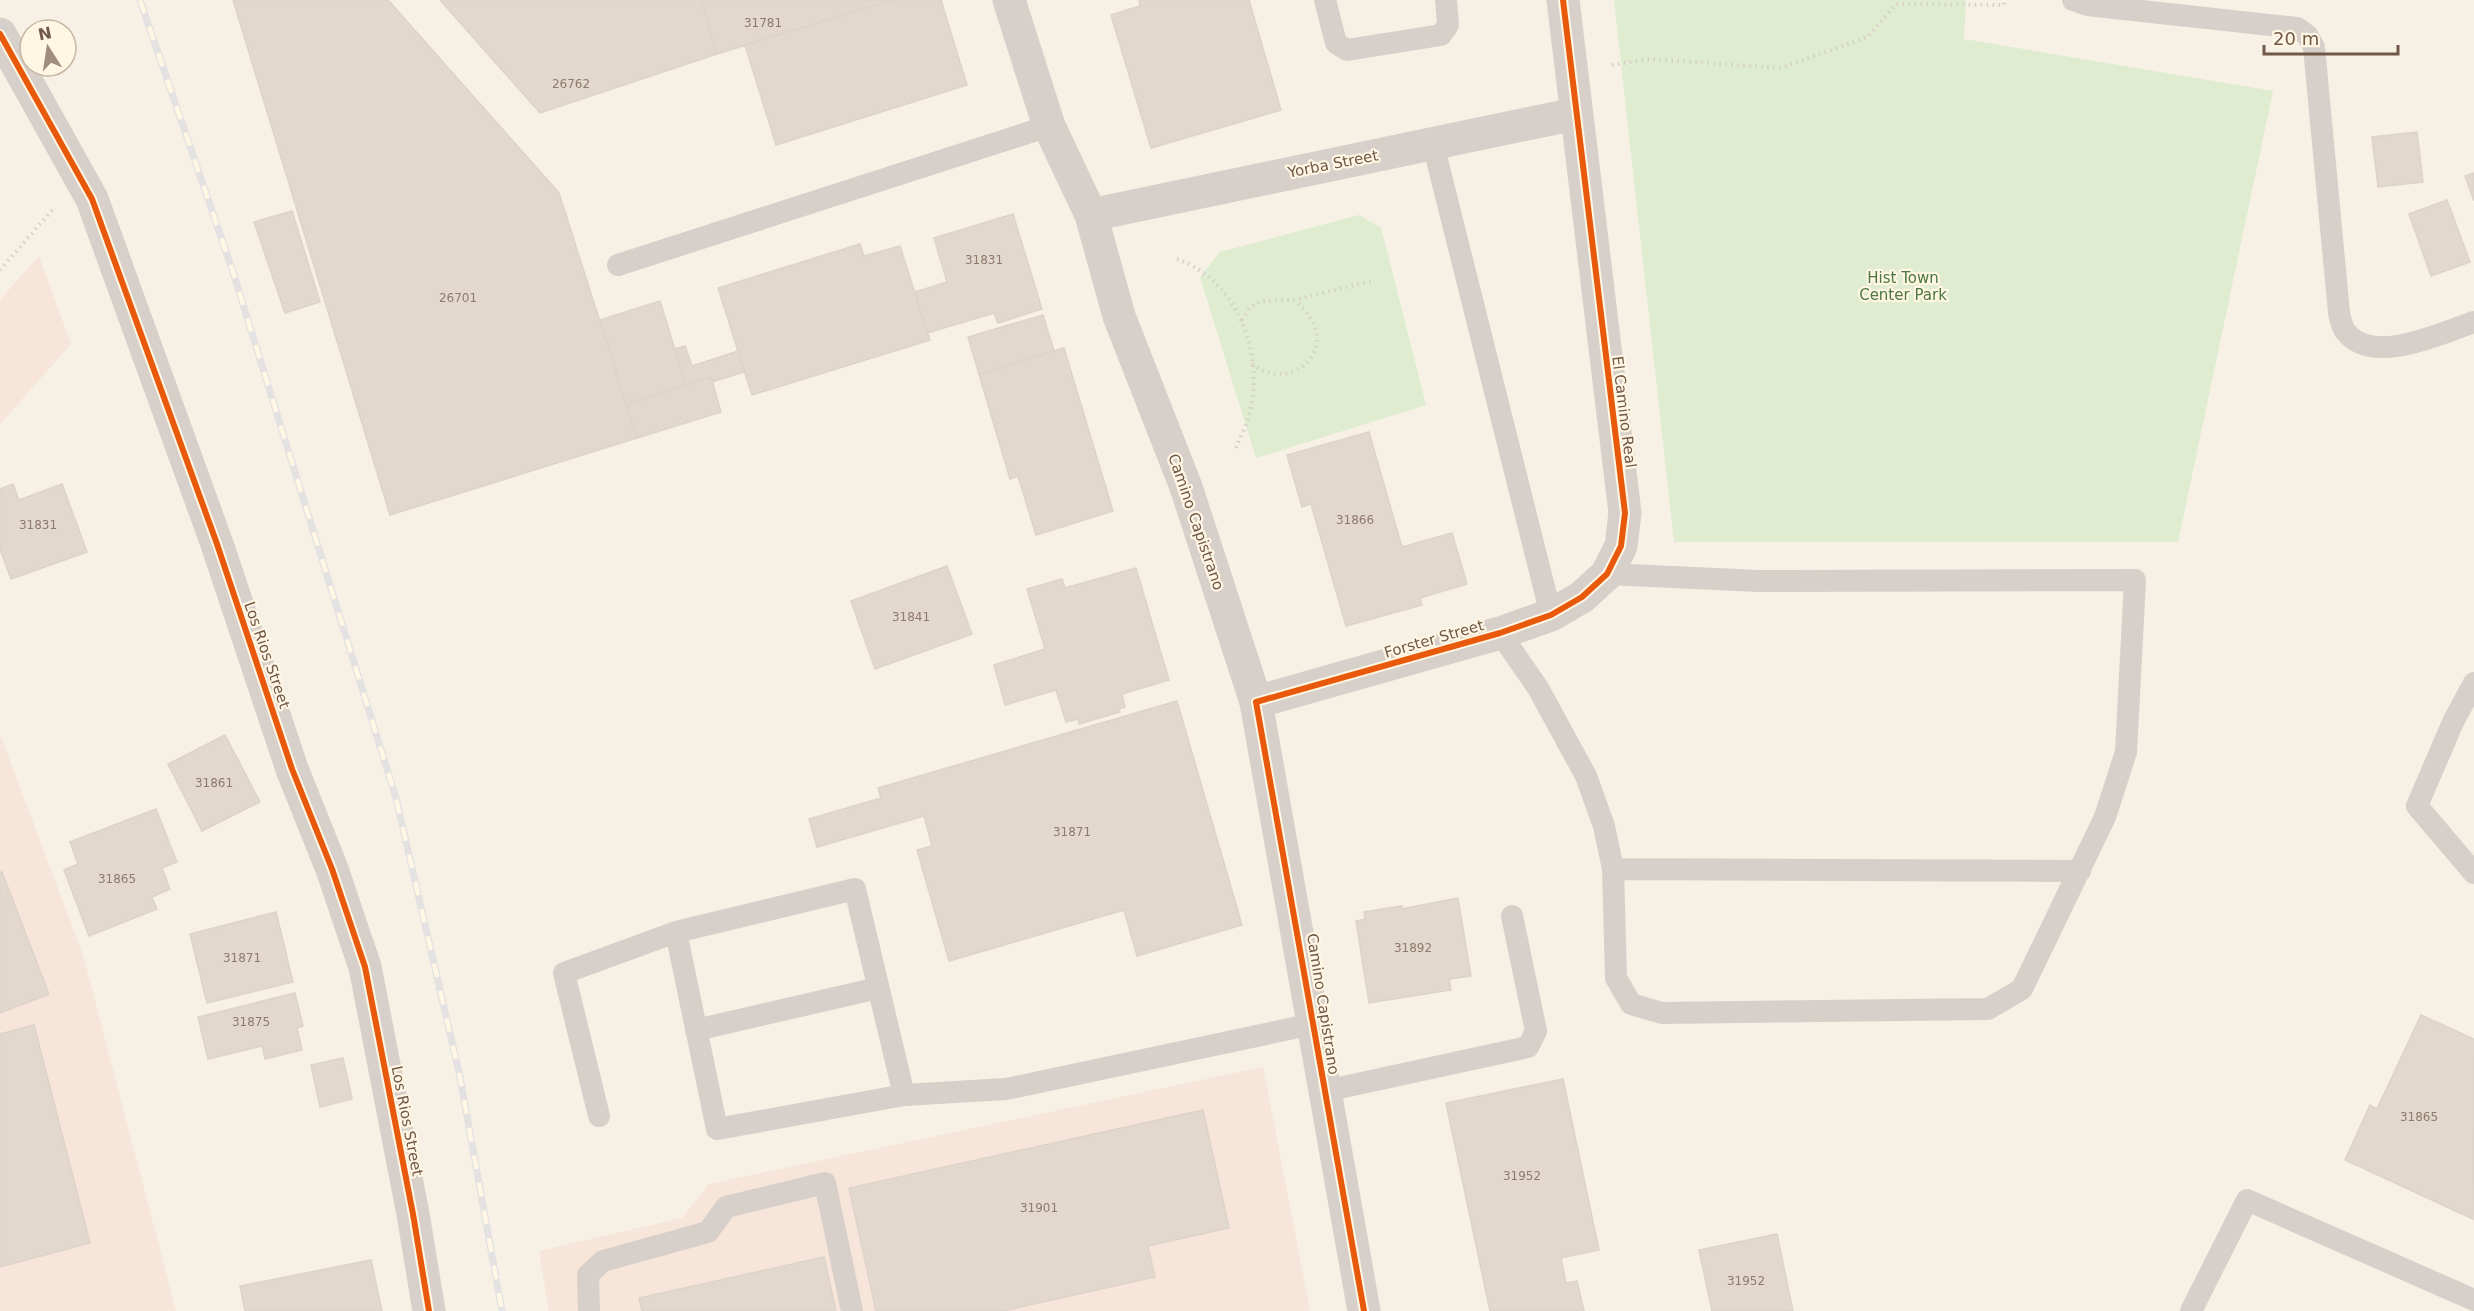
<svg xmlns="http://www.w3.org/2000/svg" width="2474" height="1311" viewBox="0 0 2474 1311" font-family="'DejaVu Sans',sans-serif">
<rect width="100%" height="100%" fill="#f6f0e5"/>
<path fill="#f6e5d8" d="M39,256L71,344L0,424V300Z
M0,734L83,955L176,1311H0Z
M1263,1067L1310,1311H549L539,1251L682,1218L709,1184Z"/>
<path fill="#dfecd0" d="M1614,0H1966L1964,39L2273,91L2178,542H1674Z
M1359,215L1381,228L1426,405L1256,458L1200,277L1220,252Z"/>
<path fill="#e2d8cd" stroke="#ded3c8" stroke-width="1.5" d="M233,0H388L559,193L637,438L390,515Z
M440,0H701L717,54L540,113Z
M701,0H891L717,54Z
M891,0H941L967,85L776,145L745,45Z
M1139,0H1249L1281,110L1151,148L1111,15L1140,6Z
M2417,132L2423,182L2378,187L2372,137Z
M2474,173V201L2465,176Z
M2447,200L2470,262L2431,276L2409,214Z
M292,211L320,302L285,313L254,222Z
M1013,214L1042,309L998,323L994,313L927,333L915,292L947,282L934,238Z
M860,244L864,256L900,246L930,340L752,395L718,288Z
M660,301L686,385L626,404L600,320Z
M1043,315L1054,351L979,374L968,337Z
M685,346L692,366L738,351L744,372L712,382L711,377L686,385L675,349Z
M1064,348L1113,511L1036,535L1018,476L1010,479L979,374Z
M711,377L721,412L637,438L626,404Z
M1369,432L1402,547L1452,533L1467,584L1420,598L1422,605L1346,626L1311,504L1302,507L1287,455Z
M13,484L19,500L62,484L87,552L11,579L0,549V489Z
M947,566L972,634L875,669L851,601Z
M1136,568L1169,680L1122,694L1125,707L1119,709L1120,712L1079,724L1078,719L1066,722L1056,690L1005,705L994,665L1045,649L1027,589L1062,579L1065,588Z
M1177,701L1242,925L1137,956L1124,910L949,961L917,850L932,846L924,816L817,847L809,819L881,798L878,788Z
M225,735L260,802L202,831L168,764Z
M156,809L177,862L162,868L170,889L152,897L157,909L89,936L64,870L78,864L70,842Z
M0,872H2L49,994L0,1013Z
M1458,898L1471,976L1449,979L1451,990L1369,1003L1356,921L1365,919L1364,912L1402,906V909Z
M276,912L293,982L207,1003L190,934Z
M295,993L303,1026L297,1028L302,1050L265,1059L262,1046L208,1059L198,1017Z
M2421,1015L2474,1039L2473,1219L2345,1160L2370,1105L2377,1109Z
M34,1025L90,1243L0,1267V1034Z
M343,1058L352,1099L320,1107L311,1065Z
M1563,1079L1599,1250L1561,1258L1566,1283L1577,1281L1584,1311H1490L1446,1103Z
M1203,1110L1229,1228L1148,1246L1155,1277L1003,1311H876L849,1188Z
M1777,1234L1793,1311H1712L1699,1250Z
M824,1257L836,1311H642L639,1298Z
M371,1260L382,1311H245L240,1286Z"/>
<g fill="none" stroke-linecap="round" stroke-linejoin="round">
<path stroke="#d7cfc8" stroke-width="4" stroke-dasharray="1.5 4.5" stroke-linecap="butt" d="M1612,65L1649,59L1780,68L1868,37L1896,4L2004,5L2005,0
M1177,259C1238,280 1267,357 1248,418C1245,428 1240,438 1236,448
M0,270L53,209
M1242,320L1250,307L1262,301L1295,300L1371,281
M1252,364C1293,396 1348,344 1295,301"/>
<path stroke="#d7cfc9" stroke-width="22" d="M1325,0L1336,43L1347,50L1441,35L1448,25L1446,0
M2073,0L2087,5L2297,28L2307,35L2314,47L2339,313C2340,318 2342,326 2345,331C2372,367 2441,333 2474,322
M1433,144L1551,615
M618,265L1049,126
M1500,633L1538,688L1586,776L1604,826L1613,869L1616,978L1631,1004L1662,1013L1988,1009L2022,989L2105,817L2126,752L2135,580L1759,581L1607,574
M2474,683L2453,722L2417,806L2474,873
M1613,869L2080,871
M676,932L717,1129L904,1095L1006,1089L1313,1024
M696,1030L878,988
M1325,1091L1528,1047L1536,1031L1512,916
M599,1116L564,973L676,932L855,889L904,1095
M589,1311L588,1275L603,1261L708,1232L726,1207L825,1183L852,1311
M2191,1311L2247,1200L2474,1300"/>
<path stroke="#d7cfc9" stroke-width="33" d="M0,34L92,199L217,544L292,769L332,869L365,967L413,1214L429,1311
M1091,215L1575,114"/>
<path stroke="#d7cfc9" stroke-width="33" d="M1256,702L1500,633L1551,615L1582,597L1607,574L1621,546L1625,513L1563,0"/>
<path stroke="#d7cfc9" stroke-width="33" d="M1009,0L1049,126L1091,215L1119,316L1186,487L1256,702L1364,1311"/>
<g stroke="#e3e1e2" stroke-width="7">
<path id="rail" d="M140,0L233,272L396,798L460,1077L502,1311"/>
</g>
<use href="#rail" stroke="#fff6e4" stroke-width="4.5" stroke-dasharray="14" stroke-linecap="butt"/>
<g stroke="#fff6e4" stroke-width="10">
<path id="cycleway" d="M0,34L92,199L217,544L292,769L332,869L365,967L413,1214L429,1311
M1364,1311L1256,702L1500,633L1551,615L1582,597L1607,574L1621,546L1625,513L1563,0"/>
</g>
<use href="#cycleway" stroke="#e8590c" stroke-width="6"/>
</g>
<g text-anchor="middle" stroke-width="4.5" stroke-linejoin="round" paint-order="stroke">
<g font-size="12" fill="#8f7a6b">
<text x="763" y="27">31781</text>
<text x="571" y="88">26762</text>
<text x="984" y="264">31831</text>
<text x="458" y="302">26701</text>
<text x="1355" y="524">31866</text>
<text x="38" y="529">31831</text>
<text x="911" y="621">31841</text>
<text x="214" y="787">31861</text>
<text x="1072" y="836">31871</text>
<text x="117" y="883">31865</text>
<text x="1413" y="952">31892</text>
<text x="242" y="962">31871</text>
<text x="251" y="1026">31875</text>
<text x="2419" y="1121">31865</text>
<text x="1522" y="1180">31952</text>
<text x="1039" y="1212">31901</text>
<text x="1746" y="1285">31952</text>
</g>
<g font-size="15" fill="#715847" stroke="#fff6e4">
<text transform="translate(1333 164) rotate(-11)" y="5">Yorba Street</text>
<text transform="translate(1624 412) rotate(83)" y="5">El Camino Real</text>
<text transform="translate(1196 522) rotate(71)" y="5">Camino Capistrano</text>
<text transform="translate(1434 639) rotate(-16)" y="5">Forster Street</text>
<text transform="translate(267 655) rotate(71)" y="5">Los Rios Street</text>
<text transform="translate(1323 1004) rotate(81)" y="5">Camino Capistrano</text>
<text transform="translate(407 1121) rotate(79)" y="5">Los Rios Street</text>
</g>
<g font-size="15" fill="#4d7840" stroke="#fff6e4">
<text x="1903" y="283">Hist Town<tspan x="1903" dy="17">Center Park</tspan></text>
</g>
</g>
<g transform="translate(48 48) rotate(348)"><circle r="28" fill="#fff6e4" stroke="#c6b7a5" stroke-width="1.5"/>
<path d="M0-4.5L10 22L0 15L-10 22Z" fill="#a08d7e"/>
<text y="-9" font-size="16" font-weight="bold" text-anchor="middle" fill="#715847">N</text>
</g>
<path d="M2264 45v9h134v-9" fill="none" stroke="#715847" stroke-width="3"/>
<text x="2273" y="45" font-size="18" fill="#715847" stroke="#fff6e4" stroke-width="4.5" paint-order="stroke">20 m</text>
</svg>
